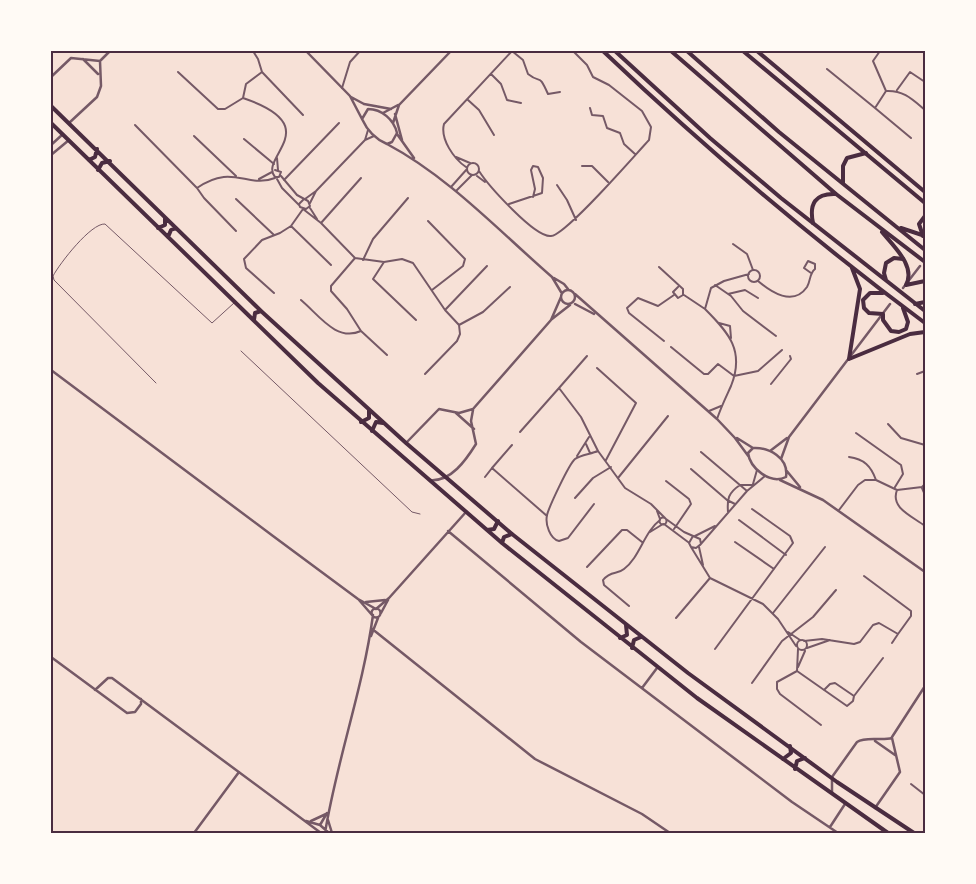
<svg xmlns="http://www.w3.org/2000/svg" width="976" height="884" viewBox="0 0 976 884" font-family="'Work Sans',sans-serif">
<rect width="100%" height="100%" fill="#f7e1d7"/>
<g fill="none" stroke-linecap="round" stroke-linejoin="round">
<path stroke="#755966" stroke-width="1" d="M241,351L412,512L420,514
M156,383L54,280L53,276C60,263 91,223 105,224L212,323L234,303"/>
<path stroke="#755966" stroke-width="2" d="M253,51L258,59L262,72
M512,51L523,60L528,74C542,85 538,72 548,94L560,92
M827,69L875,108L886,91L873,61L880,51
M178,72L218,109H225L243,98C328,127 258,157 275,177H279L281,172L275,170
M491,74L501,84L507,100L521,103
M342,88L350,62L360,51
M897,90L910,72L925,82
M886,91C903,90 912,99 925,110
M243,98L246,84L262,72L303,115
M468,100L479,110L494,135
M590,108L592,115L603,116L607,128L620,133L624,144L635,154
M875,108L911,138
M135,125L197,188C233,163 247,189 275,178
M194,136L236,176
M244,139L274,164
M365,140L374,136
M456,157L470,163
M277,158L278,170
M467 169a6 6 0 1 1 12 0a6 6 0 1 1-12 0Z
M582,166H592L608,182
M466,167C454,159 440,139 444,124L512,51
M479,171C488,185 535,238 551,236C566,235 634,156 649,140L651,127L642,111L609,85L593,77L587,65L573,51
M281,176L297,195L308,201L310,206L306,209L300,207L299,204L303,200
M477,176L485,182
M259,179L272,172
M277,179L282,188L299,205
M284,180L339,123
M557,185L567,200L576,220
M451,187L467,169
M197,188L204,198L236,231
M456,191L472,175
M533,197L535,189L531,170L533,166L538,167L543,178L542,193
M236,199L274,235
M305,199L316,191L365,140L368,130
M310,203L316,191
M509,204L542,193
M310,208L317,219
M428,221L465,259L463,266L432,290
M321,223L361,178
M733,244L747,254L753,270
M355,258L331,286V291L347,309L361,331L387,355
M363,260L373,239L408,198
M384,262L373,279L416,320
M331,265L291,226L303,209L321,223L355,258L384,262L402,259L413,263L445,310L459,325L483,312L510,287
M659,267L683,289V295L678,298L673,292L678,287
M748 276a6 6 0 1 1 12 0a6 6 0 1 1-12 0Z
M758,281C771,292 793,307 807,287C811,280 809,274 815,269V264L808,261L804,268L811,273
M715,285L731,296L743,311L776,336
M274,293L246,268L244,259L262,240L280,233L291,226
M728,294L745,290L758,298
M684,295L705,309
M301,300C319,315 336,342 361,331
M445,310L487,266
M719,323L730,326L731,338
M664,341L629,313L627,308L638,298L658,306L674,295
M671,347L704,374H708L718,364L734,376L758,371L782,350
M587,356L559,388L581,417L598,451
M597,368L636,403L606,460
M425,374L457,341L460,334L459,325
M917,374L925,371
M771,384L791,359L790,356
M709,411L721,406
M717,419C721,407 726,397 731,386C745,351 729,333 705,309L711,288L724,281L749,274
M888,424L901,438L925,445
M520,432L559,388
M856,433L901,465L903,474L895,487
M586,444L590,453
M512,445L492,468L547,516
M701,452L747,491
M577,456L589,437
M849,457C864,459 871,466 876,480
M691,469L727,500L735,504
M485,477L492,468
M618,478L668,416
M666,481L689,499L691,504L674,529
M753,484L757,470
M922,488L925,495
M897,490C890,508 912,516 925,526
M575,498L593,478L611,467
M594,504L568,538L559,541C550,539 545,524 547,515C549,507 569,464 575,459C580,455 591,454 598,451L625,488L651,504L665,518
M839,510L858,485L865,480H876L897,490L922,487L925,484
M657,511L660,519
M728,512C727,499 728,493 740,485H752
M659.5 521a3.5 3.5 0 1 1 7 0a3.5 3.5 0 1 1-7 0Z
M666,519L684,532L700,539L701,544L696,548L691,547L689,543L693,536
M739,520L786,555
M664,524L688,542
M650,532L663,524
M695,536L715,526
M735,542L774,569
M700,545L747,491L765,476
M691,547L710,578L763,604L778,619L796,646
M699,547L703,565
M587,567L622,530H627L642,542
M864,576L911,611V616L898,634
M629,606L604,585L603,580C611,570 617,575 624,569C640,557 644,532 660,520
M773,613L825,547
M676,618L710,578
M788,632L800,640
M797 645a5 5 0 1 1 10 0a5 5 0 1 1-10 0Z
M804,641L822,639L854,644L860,642L873,625L879,623L898,634L892,643
M807,648L830,640
M715,649L793,543L790,536L752,509
M798,649L797,671L847,706L853,701L854,696L883,658
M798,667L805,651
M797,671L777,682V689L780,694L821,725
M752,683L782,641L813,617L836,590
M824,690L830,684L835,683L854,696
M911,784L925,795"/>
<path stroke="#755966" stroke-width="2.5" d="M306,51L350,96L362,119
M83,59L98,74
M100,61L110,51
M51,77L71,58L100,61
M351,97L364,104
M364,104L391,109
M368,109C382,109 394,120 397,133L392,142L387,144C375,139 367,130 362,119Z
M383,113L398,105
M395,114L402,140
M69,123L97,97L101,86L100,61
M393,123L399,105L451,51
M397,134L414,158
M387,144C449,177 499,231 552,277L561,292
M51,145L63,134
M51,155L69,140
M554,278L564,284L568,289
M903,288L920,266
M561 297a7 7 0 1 1 14 0a7 7 0 1 1-14 0Z
M575,294L717,419L735,438L749,457
M575,304L594,314
M552,319L570,305
M51,370L273,536L358,599L376,609
M456,413L474,429
M737,438L753,448
M406,443L439,409L459,413L473,409L551,320L561,297
M753,448C769,447 789,458 786,477C770,485 750,468 748,453Z
M770,451L787,438
M781,459L789,437L890,304
M786,470L800,487
M430,480C451,482 466,460 476,444L471,421L473,410
M780,480L823,500L925,572
M448,531L581,642L792,802L838,833
M359,600L372,615
M366,602L385,600
M371.5 613a4.5 4.5 0 1 1 9 0a4.5 4.5 0 1 1-9 0Z
M376,609L389,598L466,512
M381,613L388,600
M371,628L535,759L642,814L670,833
M371,636L378,618
M51,657L127,713L135,712L141,704V699
M642,688L657,668
M95,690L108,678H112L321,833
M892,737L925,686
M875,741L895,755
M832,793V777L857,742C866,736 881,741 892,738
M875,808L900,772L892,738
M328,820L332,833
M306,821L320,825L329,833
M311,821L326,814
M320,825L327,813
M830,827L845,804
M194,833L239,772
M325,833C337,759 363,689 373,615"/>
<path stroke="#4a2c40" stroke-width="4" d="M603,51C705,148 812,239 925,323
M615,51L710,138L781,198L925,311
M743,51L925,203
M757,51L925,192
M51,106L261,311L406,443L512,534L688,673L837,782L914,833
M51,123L318,383L502,543L697,698L888,833
M89,160L95,157L97,149
M98,170L102,163L110,161
M158,228L165,225V218
M923,236L919,224L925,216
M168,237L171,230L176,228
M886,280L884,273L886,263L894,258L903,259
M883,293H870L863,300L864,308L869,313L883,314V320L891,331L899,332L906,329L908,322L903,308
M915,304L925,302
M254,320L255,313L261,311
M849,359L860,289L852,268
M849,359L910,334L925,332
M361,422L369,418V410
M372,431L376,422L383,423
M487,530L494,529L498,521
M502,543L504,537L512,534
M620,638L627,635L626,625
M632,648L634,640L641,637
M783,759L791,753L790,746
M795,769L797,761L805,758"/>
<path stroke="#4a2c40" stroke-width="4" d="M671,51L836,194L925,262
M687,51L779,132L925,250
M843,183V166L847,158L866,153
M813,223C809,204 815,193 836,194
M901,228L925,236
M882,232C894,247 916,266 906,285
M906,285L925,281"/>
</g>
<rect width="976" height="884" fill="none" stroke="#fffaf5" stroke-width="105"/>
<rect x="52" y="52" width="872" height="780" fill="none" stroke="#4a2c40" stroke-width="2"/>
</svg>
